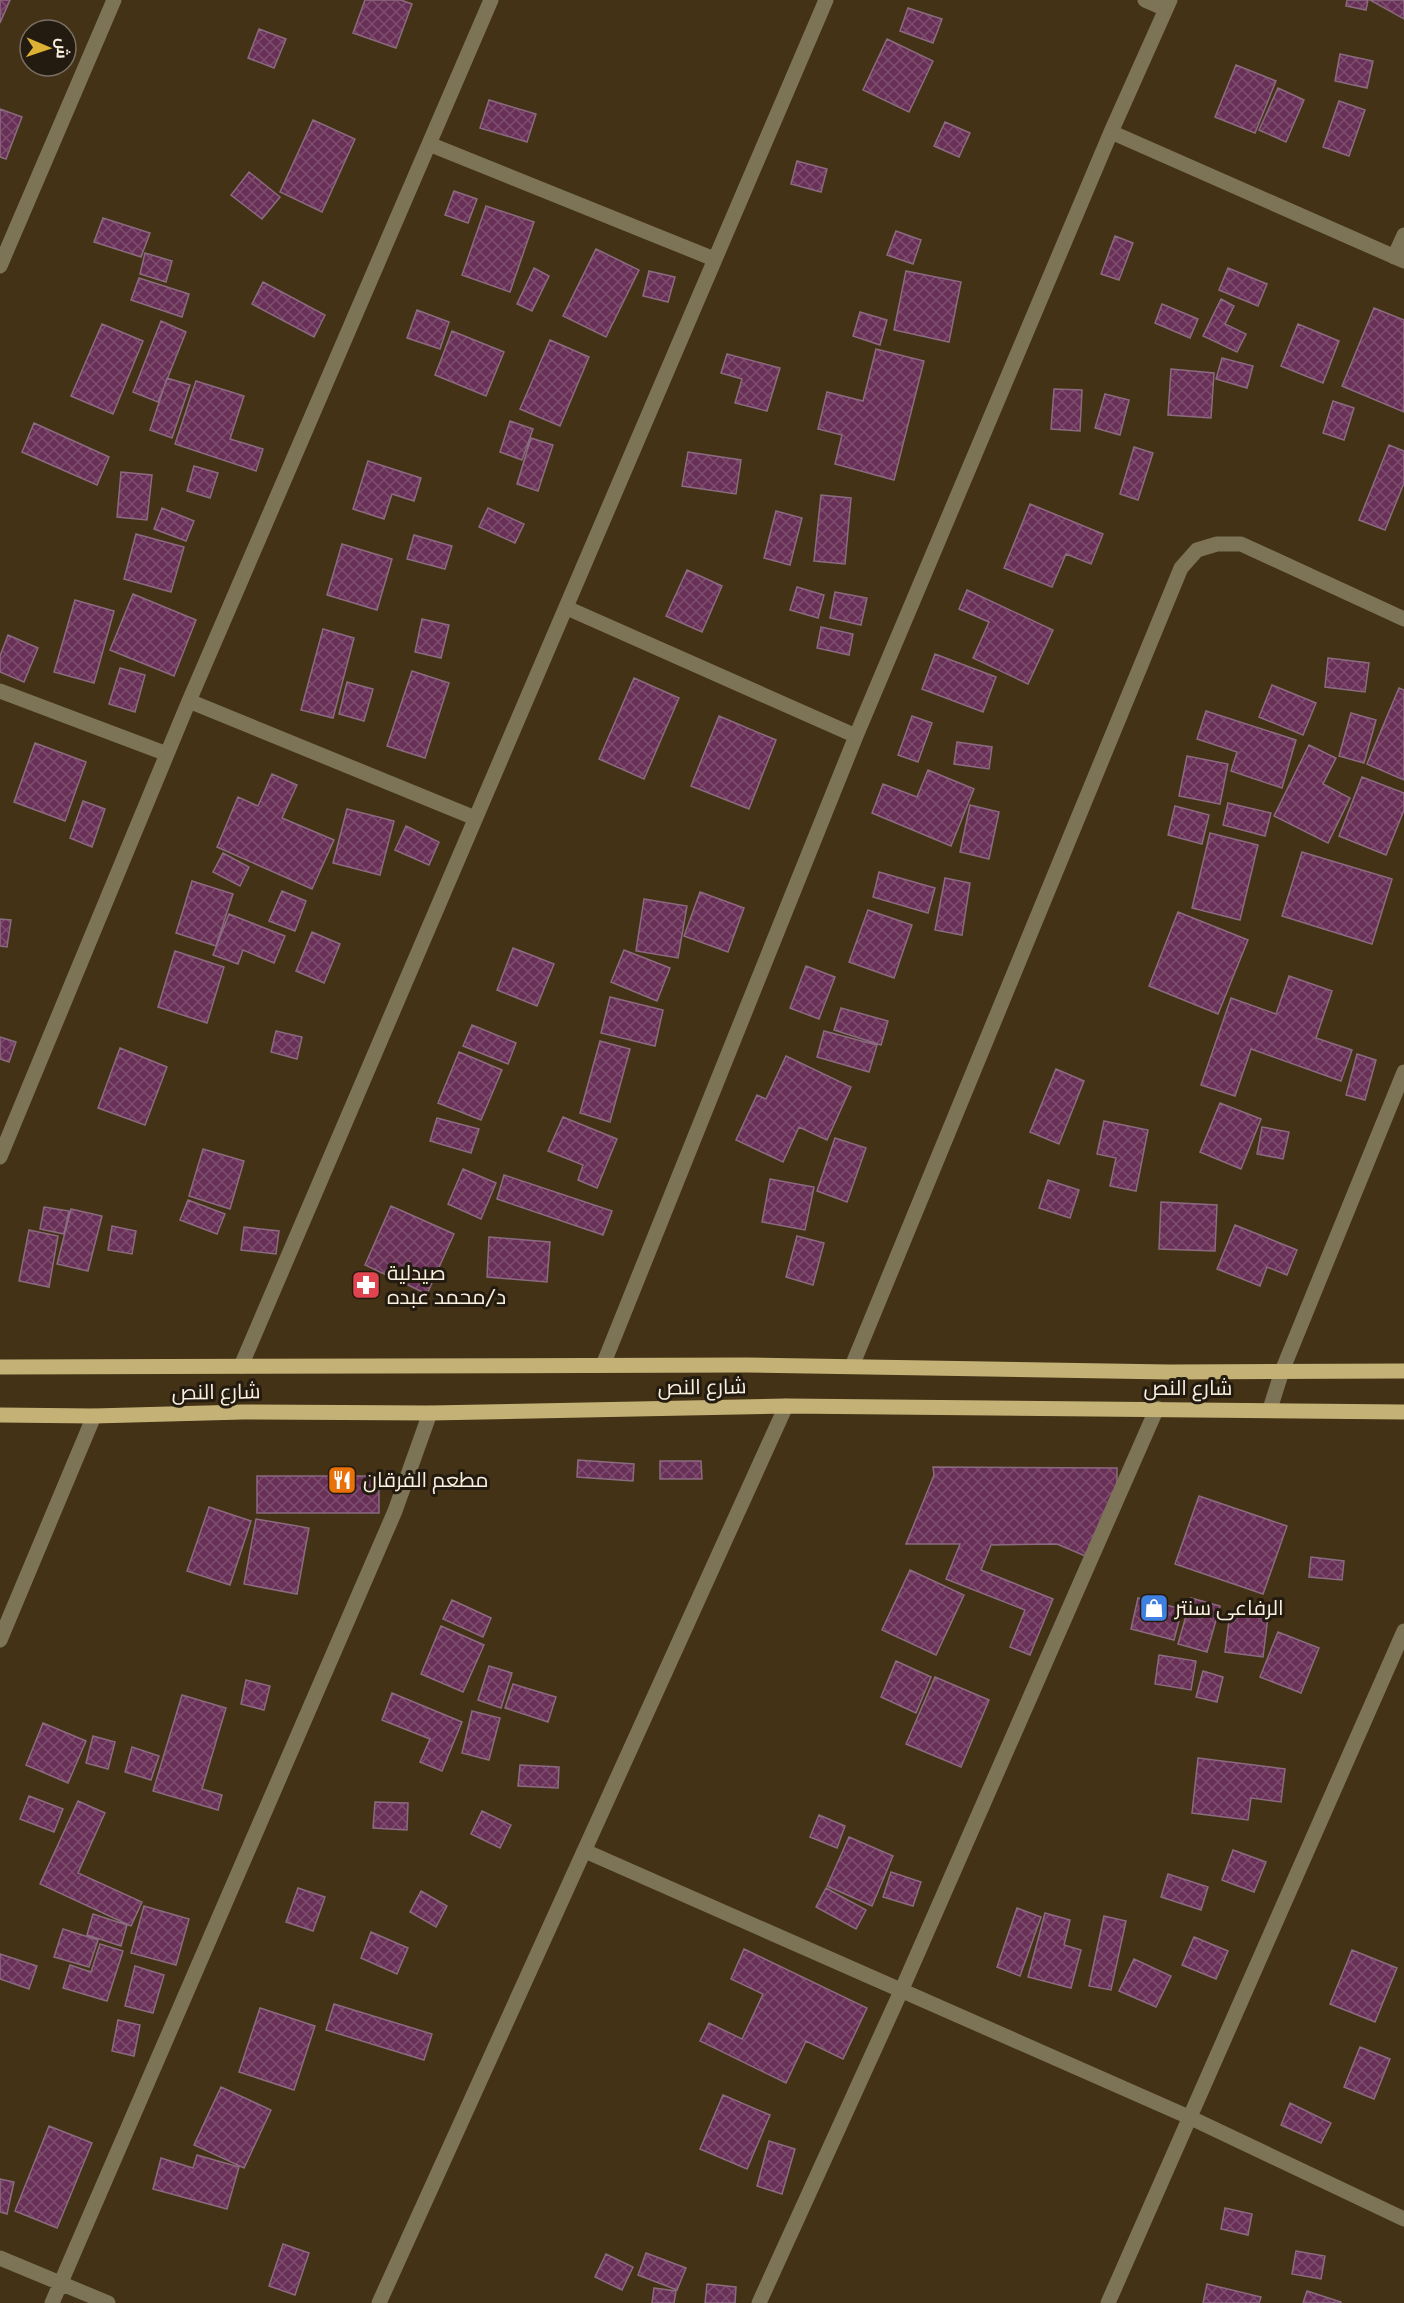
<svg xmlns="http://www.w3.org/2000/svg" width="1404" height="2303" viewBox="0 0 1404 2303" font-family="Overpass,Cairo,sans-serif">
<defs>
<pattern id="building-cross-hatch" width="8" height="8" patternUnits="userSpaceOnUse" patternTransform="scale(1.5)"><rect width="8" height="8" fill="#683056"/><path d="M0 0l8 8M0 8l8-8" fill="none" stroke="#7e4e6e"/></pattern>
</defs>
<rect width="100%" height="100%" fill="#433216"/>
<path fill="url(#building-cross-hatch)" stroke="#8b6b7f" stroke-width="1.5" d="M0,0H10L0,23Z
M365,0H401L412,4L396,48L353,33Z
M1347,0H1368L1366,10L1346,6Z
M1370,0H1404V19Z
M908,8L942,19L933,43L900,31Z
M259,29L286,39L274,68L248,58Z
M887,39L933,61L909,112L863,90Z
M1340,54L1373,61L1367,88L1335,81Z
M1236,65L1276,81L1255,133L1215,117Z
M1278,88L1304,100L1286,142L1259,130Z
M489,100L536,114L527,142L480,128Z
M1339,101L1365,110L1349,156L1323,147Z
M0,109L22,117L6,159L0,157Z
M313,120L355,139L322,212L280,192Z
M945,122L970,133L959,157L934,146Z
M797,161L827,169L821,192L791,184Z
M249,172L280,197L262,219L231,195Z
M454,191L477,199L468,223L445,215Z
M486,206L534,222L510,292L462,275Z
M103,218L150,233L141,257L94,242Z
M896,231L921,240L913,264L887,255Z
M1115,236L1133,243L1119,280L1101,274Z
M596,249L639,270L606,337L563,316Z
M145,253L172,261L166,282L140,274Z
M534,268L549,276L532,311L517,304Z
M1228,268L1267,284L1258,306L1219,290Z
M649,271L675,277L668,302L643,296Z
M906,271L961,282L949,342L894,330Z
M139,278L189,294L182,317L131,300Z
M263,282L325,315L314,337L252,304Z
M1221,299L1234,306L1225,324L1246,334L1237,352L1203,336Z
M1162,304L1198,319L1190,338L1155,323Z
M1374,308L1404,320V412L1342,386Z
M417,310L449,322L440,349L407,338Z
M860,312L887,320L880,345L853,336Z
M161,321L186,332L158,402L133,392Z
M102,324L143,341L113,414L71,396Z
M1298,324L1339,341L1323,383L1281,366Z
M452,331L504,352L486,396L435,375Z
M550,340L589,357L560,426L520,409Z
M876,349L924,361L894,480L835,464L842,435L818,429L827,392L863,401Z
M727,354L780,368L767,411L735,403L742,379L721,373Z
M1222,358L1253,366L1247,388L1216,379Z
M1171,369L1214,373L1211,418L1168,415Z
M167,378L190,385L172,438L150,430Z
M196,381L244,396L230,439L263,449L256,471L175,444Z
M1054,389L1082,390L1080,431L1051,429Z
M1105,394L1129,400L1120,435L1095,428Z
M1333,401L1354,408L1344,440L1323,433Z
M510,421L533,429L522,460L500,452Z
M34,423L109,457L97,485L22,452Z
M531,438L553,445L538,491L517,484Z
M1389,445L1404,451V483L1385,530L1359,520Z
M1134,447L1153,453L1138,500L1120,494Z
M688,452L741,460L736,494L682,486Z
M368,461L421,478L414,501L392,494L384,519L353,509Z
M194,466L218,473L210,498L187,491Z
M121,472L152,475L147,520L117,517Z
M821,495L851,498L845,564L814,561Z
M1030,504L1103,534L1091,564L1066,554L1052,587L1004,568Z
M162,508L194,521L186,541L154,529Z
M488,508L524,524L515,543L479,527Z
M776,511L802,518L790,565L764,558Z
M136,534L184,547L171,592L124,579Z
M414,535L452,546L445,569L407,559Z
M342,544L392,559L377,610L327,595Z
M687,570L722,586L702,632L666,616Z
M797,587L824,595L818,618L790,610Z
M967,590L1053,630L1028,684L973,658L989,622L959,609Z
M835,592L867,598L861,625L830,618Z
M133,594L196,620L174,676L110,650Z
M75,600L114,611L94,683L54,672Z
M422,619L449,625L441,658L415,652Z
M821,627L853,634L849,655L817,648Z
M323,629L354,638L333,718L301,710Z
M8,635L38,648L24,682L0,672V656Z
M935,654L996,677L983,712L922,689Z
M1328,658L1369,663L1365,692L1325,687Z
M120,668L145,675L135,712L109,704Z
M412,671L449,683L425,758L387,746Z
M634,678L679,698L644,779L599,759Z
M347,682L373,689L364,721L339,714Z
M1272,685L1316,703L1303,735L1259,717Z
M1399,688L1404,690V780L1367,764Z
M1206,711L1296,740L1282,788L1231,771L1237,752L1197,739Z
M1351,713L1376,720L1364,763L1339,756Z
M719,716L776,740L749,809L691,786Z
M912,716L932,723L918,762L898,755Z
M957,742L992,747L989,769L954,764Z
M35,743L86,762L65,821L14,802Z
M1309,745L1336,758L1323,784L1350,798L1328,843L1274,816Z
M1187,756L1228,764L1220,804L1179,796Z
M928,770L974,789L951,846L872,813L883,784L917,797Z
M272,774L297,785L282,818L334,840L312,889L217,847L238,797L258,806Z
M1362,777L1404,793V810L1386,855L1339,836Z
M83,801L105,809L92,847L70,838Z
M1228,803L1271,813L1265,836L1223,825Z
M970,805L999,812L989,859L960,852Z
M1175,806L1209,815L1202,844L1168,835Z
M347,809L394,821L380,875L333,863Z
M406,826L439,842L429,865L395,850Z
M1210,833L1258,845L1240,920L1192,908Z
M1302,852L1392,879L1372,944L1282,916Z
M223,853L249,867L240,886L213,872Z
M879,872L935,888L928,913L873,897Z
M945,878L970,883L962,935L935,930Z
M192,881L233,894L216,946L176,933Z
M282,891L306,901L295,931L269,921Z
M700,892L744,908L728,952L684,936Z
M644,899L687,906L678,958L636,951Z
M868,910L912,925L894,978L849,962Z
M1178,912L1248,940L1218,1014L1149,986Z
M229,914L285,936L274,963L243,950L238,964L213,955Z
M0,919L11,920L7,947L0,946Z
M312,932L340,944L324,983L296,971Z
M513,948L554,964L537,1006L497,990Z
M624,950L670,968L657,1001L611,982Z
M175,951L224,967L207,1023L158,1007Z
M806,966L835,977L819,1019L790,1008Z
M1289,976L1332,991L1316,1038L1352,1050L1341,1081L1251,1049L1235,1096L1201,1085L1231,998L1276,1014Z
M610,997L663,1010L655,1046L601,1033Z
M841,1008L888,1021L881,1045L834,1030Z
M472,1025L516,1043L508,1064L463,1046Z
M276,1031L302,1037L297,1059L271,1052Z
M824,1031L877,1045L869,1072L817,1057Z
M0,1037L16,1042L9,1062L0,1059Z
M600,1041L630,1049L610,1122L580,1113Z
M120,1048L167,1067L145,1125L98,1108Z
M459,1052L502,1070L481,1120L438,1103Z
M1357,1054L1376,1060L1365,1100L1346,1095Z
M786,1056L851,1087L827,1140L799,1127L783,1162L736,1140L757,1095L766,1099Z
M1056,1069L1084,1081L1059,1144L1030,1132Z
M1220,1103L1261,1119L1241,1169L1200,1152Z
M563,1117L617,1139L597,1188L578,1180L583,1165L548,1151Z
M437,1118L479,1129L471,1153L430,1141Z
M1104,1121L1148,1130L1136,1191L1110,1186L1116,1158L1097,1154Z
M1262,1127L1289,1132L1283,1159L1257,1154Z
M835,1138L866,1148L847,1202L817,1191Z
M203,1149L244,1161L230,1209L189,1196Z
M463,1169L496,1183L481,1219L448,1204Z
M504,1175L612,1211L603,1235L497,1199Z
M770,1179L814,1187L805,1230L762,1222Z
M1048,1180L1079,1190L1070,1218L1039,1208Z
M188,1200L225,1214L217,1234L180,1220Z
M1161,1202L1217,1205L1215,1251L1159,1249Z
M391,1206L454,1234L427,1294L365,1265Z
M44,1207L69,1211L64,1234L40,1229Z
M71,1209L102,1216L88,1271L57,1264Z
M1235,1225L1297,1250L1287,1275L1267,1267L1260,1286L1217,1269Z
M112,1226L136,1231L132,1254L108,1250Z
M244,1227L279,1231L276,1254L241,1250Z
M29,1230L58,1236L49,1287L19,1281Z
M797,1236L824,1243L813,1285L786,1277Z
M489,1237L550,1242L547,1282L487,1277Z
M578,1460L634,1464L633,1481L577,1477Z
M660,1461H701L702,1479H660Z
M933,1467L1117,1468V1490L1090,1558L1057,1544L991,1545L981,1570L1053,1599L1030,1655L1010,1647L1025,1610L946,1579L960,1544H906L934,1475Z
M257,1476H379V1513H257Z
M1199,1496L1287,1526L1263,1594L1175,1564Z
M209,1507L251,1521L230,1585L187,1571Z
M256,1519L309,1528L297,1594L244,1584Z
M1311,1557L1344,1561L1342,1580L1309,1577Z
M910,1570L964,1595L936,1655L882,1630Z
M1138,1598L1182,1609L1174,1640L1131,1629Z
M1191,1598L1220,1606L1207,1652L1178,1644Z
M452,1600L491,1618L483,1637L443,1619Z
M1230,1612L1268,1617L1263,1657L1225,1652Z
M441,1626L484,1645L463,1692L421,1674Z
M1278,1632L1319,1648L1301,1693L1260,1677Z
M1159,1655L1196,1661L1191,1690L1155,1684Z
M896,1661L931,1677L916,1713L881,1697Z
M489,1666L512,1673L501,1708L478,1700Z
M1203,1671L1223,1677L1217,1702L1196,1697Z
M935,1677L989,1700L961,1767L906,1744Z
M246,1680L270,1686L264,1710L241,1704Z
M513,1684L556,1697L548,1722L505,1708Z
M392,1693L462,1722L442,1771L420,1762L430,1739L382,1720Z
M182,1695L226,1708L202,1789L222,1795L218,1810L153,1791Z
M472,1711L500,1718L489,1760L462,1753Z
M43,1723L86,1741L68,1783L26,1765Z
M93,1736L115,1742L108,1769L86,1763Z
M132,1747L159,1756L151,1780L125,1772Z
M1198,1758L1285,1769L1281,1802L1251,1798L1248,1820L1192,1813Z
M520,1765L559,1767L558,1788L518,1786Z
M29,1796L63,1809L54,1832L20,1819Z
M78,1801L105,1813L78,1873L142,1902L131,1926L40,1884Z
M375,1802L408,1803L407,1830L373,1828Z
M482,1811L511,1825L500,1848L471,1834Z
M819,1815L845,1826L837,1848L810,1837Z
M849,1837L893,1856L872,1906L827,1886Z
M1233,1850L1266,1862L1254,1892L1222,1880Z
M891,1872L921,1882L913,1906L883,1897Z
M1168,1874L1208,1887L1201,1910L1161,1897Z
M298,1888L325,1897L313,1931L286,1922Z
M826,1888L866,1910L856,1929L816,1907Z
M421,1891L447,1906L436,1927L410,1912Z
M144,1906L189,1919L176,1965L131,1953Z
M1017,1908L1041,1917L1020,1976L997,1967Z
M1045,1913L1070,1920L1064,1945L1081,1950L1071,1988L1028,1977Z
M93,1914L127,1925L121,1946L87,1935Z
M1104,1916L1126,1921L1111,1990L1089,1986Z
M63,1929L98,1940L89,1967L54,1957Z
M371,1932L408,1948L397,1974L361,1958Z
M1194,1937L1228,1951L1216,1979L1182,1965Z
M100,1944L123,1951L107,2001L63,1988L70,1965L91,1972Z
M744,1949L867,2008L843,2059L806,2041L786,2083L700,2041L709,2023L742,2039L763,1994L731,1979Z
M1352,1950L1397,1968L1375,2022L1330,2004Z
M0,1954L37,1966L29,1989L0,1979Z
M1134,1959L1171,1976L1156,2007L1119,1991Z
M135,1966L164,1975L153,2013L125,2006Z
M334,2004L432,2034L424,2060L326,2030Z
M260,2008L315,2026L294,2090L239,2072Z
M118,2020L140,2025L134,2056L112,2051Z
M1360,2047L1390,2059L1374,2099L1344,2087Z
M221,2087L271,2110L244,2168L194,2145Z
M723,2095L770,2115L747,2169L700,2149Z
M1290,2103L1331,2123L1321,2143L1281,2125Z
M49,2126L92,2143L57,2228L15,2211Z
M769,2141L795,2149L782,2194L757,2186Z
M197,2155L239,2167L227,2209L153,2189L161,2158L193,2168Z
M0,2179L14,2182L7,2214L0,2212Z
M1225,2208L1252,2214L1248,2235L1221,2229Z
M283,2244L309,2253L295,2295L269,2286Z
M1296,2251L1325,2256L1321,2279L1292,2274Z
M646,2253L686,2268L677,2290L638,2275Z
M606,2254L633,2267L622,2290L595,2277Z
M707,2284L736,2287L735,2303H705Z
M1207,2284L1261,2297L1259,2303H1203Z
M654,2288L676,2291L674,2303H652Z
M1307,2291L1341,2302V2303H1303Z"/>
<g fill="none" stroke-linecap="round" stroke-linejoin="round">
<path stroke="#7d7458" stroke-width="15" d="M1145,0L1166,9
M1111,132L1404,261
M429,144L714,259
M1394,257L1404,235
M0,266L114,0
M567,608L856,736
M0,691L167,754
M189,701L475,818
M0,1157L189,701L491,0
M603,1365L856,736L1111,132L1170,0
M241,1366L826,0
M852,1366L1181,568L1197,550L1217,544H1241L1404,619
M1270,1409L1282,1371L1404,1072
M0,1640L94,1416
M585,1851L1191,2118L1404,2219
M0,2258L108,2303
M52,2303L395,1511L430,1413
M379,2303L786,1406
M759,2303L902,1989L1157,1408
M1108,2303L1404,1631"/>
<path stroke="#c4b176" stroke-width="15" d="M0,1367L747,1365L1169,1372L1404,1371
M0,1415L94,1416L243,1412L430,1413L786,1406L1404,1412"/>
</g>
<defs>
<g id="pharmacy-square" transform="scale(1.5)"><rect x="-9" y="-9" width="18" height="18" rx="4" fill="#e0444e" stroke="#231b0f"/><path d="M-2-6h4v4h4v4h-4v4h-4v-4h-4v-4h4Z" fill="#fff"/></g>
<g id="restaurant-square" transform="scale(1.5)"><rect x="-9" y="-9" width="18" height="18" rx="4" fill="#e8710a" stroke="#231b0f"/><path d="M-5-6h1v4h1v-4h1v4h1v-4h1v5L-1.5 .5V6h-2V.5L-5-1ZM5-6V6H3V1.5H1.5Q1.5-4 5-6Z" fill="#fff"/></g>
<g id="shop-square" transform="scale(1.5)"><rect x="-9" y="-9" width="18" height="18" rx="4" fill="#3f7fe0" stroke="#231b0f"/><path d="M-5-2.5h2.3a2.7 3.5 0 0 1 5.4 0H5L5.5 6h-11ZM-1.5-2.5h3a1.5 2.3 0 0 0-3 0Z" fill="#fff"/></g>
</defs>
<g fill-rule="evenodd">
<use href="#pharmacy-square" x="366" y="1285"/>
<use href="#restaurant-square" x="342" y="1480"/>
<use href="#shop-square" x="1154" y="1608"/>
</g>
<g text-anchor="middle" stroke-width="6" stroke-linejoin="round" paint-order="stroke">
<g font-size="21" fill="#fbf0e0" stroke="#231b0f" text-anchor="start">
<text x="387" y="1280">صيدلية<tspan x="387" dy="24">د/محمد عبده</tspan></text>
<text x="363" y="1487">مطعم الفرقان</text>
<text x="1175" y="1615">الرفاعى سنتر</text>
</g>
<g font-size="21" fill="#fbf0e0" stroke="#231b0f">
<text transform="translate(702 1387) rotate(-1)" y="7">شارع النص</text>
<text x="1188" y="1395">شارع النص</text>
<text transform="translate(216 1392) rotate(-1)" y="7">شارع النص</text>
</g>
</g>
<g transform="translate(48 48) rotate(92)"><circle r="28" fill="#231b0f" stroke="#797063" stroke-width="1.5"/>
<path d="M0-4.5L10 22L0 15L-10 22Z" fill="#ddb133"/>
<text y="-9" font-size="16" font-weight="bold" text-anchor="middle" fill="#fbf0e0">ش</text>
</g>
</svg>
